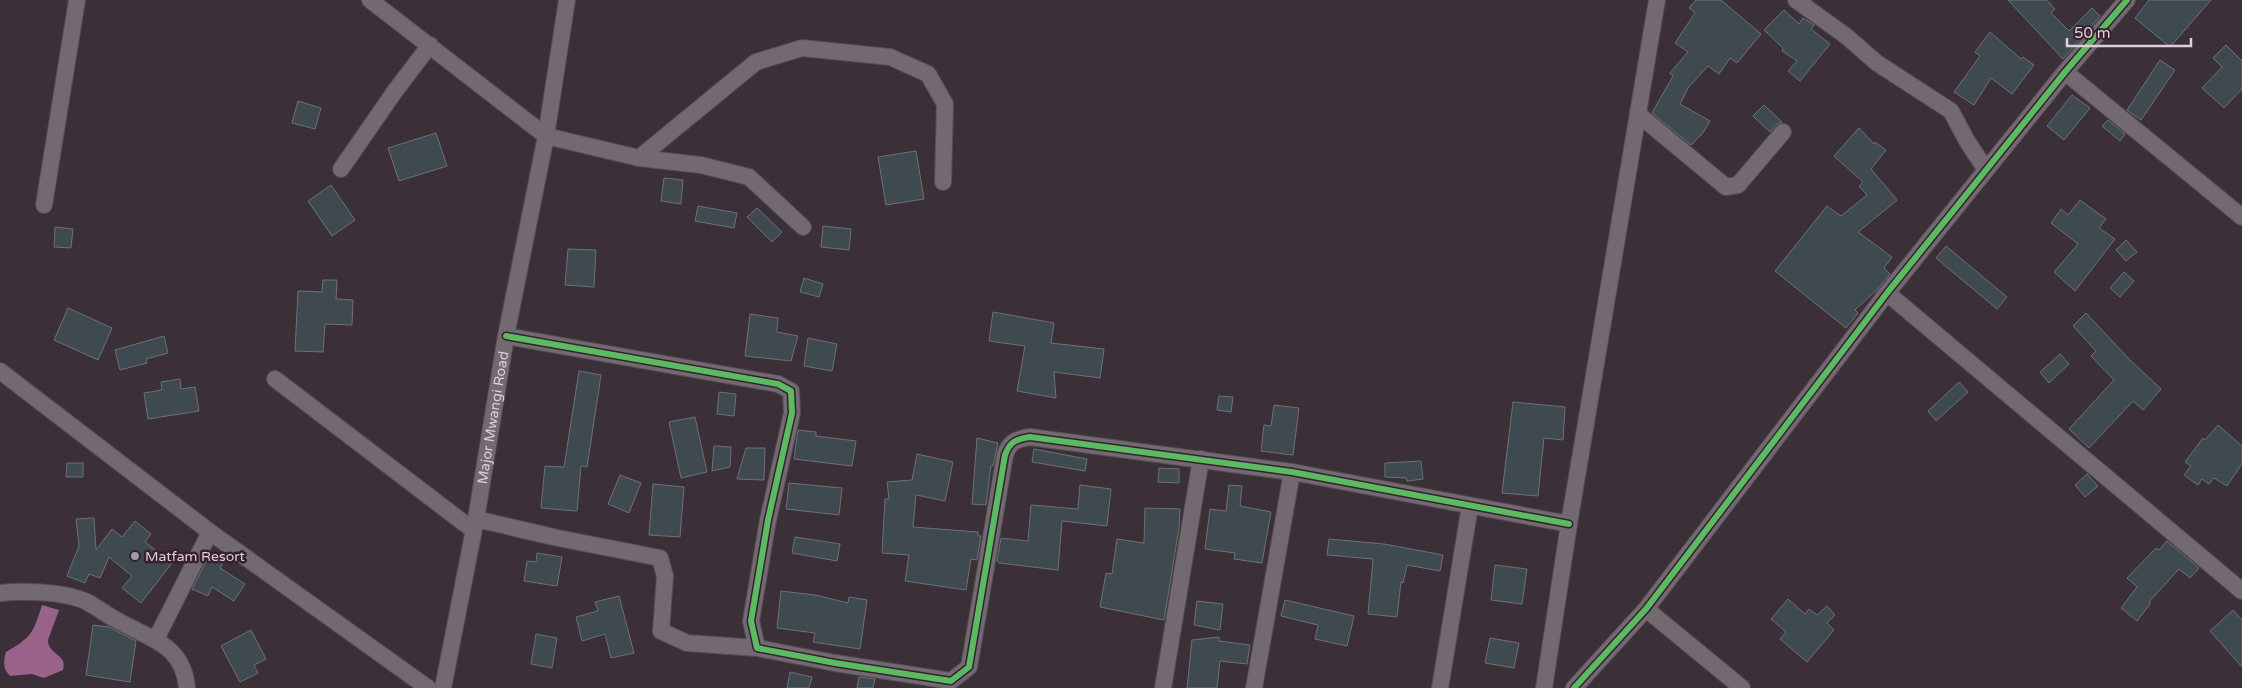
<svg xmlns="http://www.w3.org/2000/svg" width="2242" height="688" viewBox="0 0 2242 688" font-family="'Varela Round',sans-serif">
<rect width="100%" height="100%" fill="#3b3038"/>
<path fill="#99628b" d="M42,605L59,610L48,640C48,655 68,654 63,670L44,678L32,674L10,676C3,669 3,662 6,652C32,637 33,633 42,605Z"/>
<path fill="#3f4a50" stroke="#6e7074" d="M1696,0H1721L1761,34L1737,63L1730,58L1719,74L1708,66L1688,88L1680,104L1710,121L1703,133L1691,145L1652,113L1673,76L1670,73L1688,52L1675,43L1695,13L1689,8Z
M2008,0H2047L2055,9L2051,13L2069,31L2092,8L2100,16L2063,59Z
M2149,0H2211L2170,47L2135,18Z
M1784,10L1799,24L1803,18L1814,25L1811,29L1830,44L1800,81L1788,71L1797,61L1782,51L1783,48L1764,30Z
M1990,32L2021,59L2023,57L2034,65L2012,94L1991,78L1974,105L1954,92L1980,56L1975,52Z
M2226,45L2242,61V89L2224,108L2202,88L2222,67L2213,58Z
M2160,60L2175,70L2141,120L2127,110Z
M2072,95L2090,108L2064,140L2047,126Z
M298,101L321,108L315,129L292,123Z
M1764,105L1782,122L1776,125L1770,132L1753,116Z
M2108,120L2125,134L2120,141L2102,126Z
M1859,128L1874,144L1875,142L1886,150L1871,169L1897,200L1858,232L1892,257L1884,268L1890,274L1878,289L1855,310L1858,313L1846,328L1775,271L1827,206L1841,216L1867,195L1859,186L1863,182L1834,156Z
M436,133L447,166L399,181L388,148Z
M916,151L924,199L886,205L878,157Z
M664,178L683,180L681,204L661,201Z
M331,185L355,220L332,236L308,201Z
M2080,200L2106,219L2099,228L2115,239L2075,291L2054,272L2078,244L2051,223L2061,209L2068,215Z
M698,206L737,213L734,228L695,221Z
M757,208L782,232L772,242L747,217Z
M823,226L851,229L849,250L821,247Z
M55,227L73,229L71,248L54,247Z
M2126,240L2137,252L2126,261L2116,250Z
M1946,246L2007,297L1997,309L1936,258Z
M568,249L596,250L594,287L565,285Z
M2124,272L2134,281L2120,297L2110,288Z
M804,278L823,284L819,297L800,292Z
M323,280H337L336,299L353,300L352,325L325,324L323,352L295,351L298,291L322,292Z
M68,308L112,328L98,360L54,340Z
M993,312L1054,323L1051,343L1104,349L1100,378L1054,372L1056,398L1017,391L1025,346L989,341Z
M2086,313L2129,359L2161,389L2143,410L2133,401L2089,448L2069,429L2114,380L2091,356L2096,351L2073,326Z
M750,314L778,318L777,332L798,336L791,361L745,356Z
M164,336L168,353L146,359L147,363L120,370L115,350Z
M808,338L837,344L832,371L804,366Z
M2060,354L2069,364L2049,383L2040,372Z
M579,371L601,375L587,467L581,466L577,511L541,508L545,466L564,467Z
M180,379L181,389L195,387L199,411L148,419L144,393L162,390L161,382Z
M1959,382L1968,392L1936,421L1928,411Z
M719,392L736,394L734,416L717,414Z
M1219,396L1233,397L1231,412L1217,410Z
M1513,402L1565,407L1563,440L1544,438L1538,496L1502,493Z
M1274,405L1299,408L1293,455L1261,451L1264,425L1271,426Z
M695,417L707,472L681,478L669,422Z
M2218,425L2242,446V464L2227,486L2214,478L2209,484L2202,479L2198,485L2184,475L2191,466L2185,462L2203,438L2205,440Z
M798,430L816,432V436L856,441L852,466L794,459Z
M977,438L998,443L993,466H991L986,505L972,504Z
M714,446L731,447L730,467L712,471Z
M746,448H765L764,480L737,479Z
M1034,449L1087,459L1085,471L1032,462Z
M917,454L953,462L945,501L916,495L913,527L978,532V536H981L977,560L971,559L966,590L905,581L909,555L882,553L885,499H889L887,482L912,480Z
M1421,461L1423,479L1407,481L1406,478L1385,477V463Z
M67,463H83V477H66Z
M1159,468L1179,469V483L1158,482Z
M2087,474L2098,486L2085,497L2075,485Z
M620,475L641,483L629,513L608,504Z
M789,483L842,488L839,515L786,509Z
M653,484L684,487L680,537L649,535Z
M1080,485L1111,489L1107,526L1062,521L1058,570L999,563L997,561L1001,538L1028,541L1031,505L1078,509Z
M1229,485L1242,486L1240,506L1271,512L1262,563L1234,559L1235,553L1205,549L1210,509L1226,511Z
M1145,508L1180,509L1179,528L1164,620L1100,607L1106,573L1112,574L1117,539L1144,543Z
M94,518L96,550L112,529L122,537L135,521L151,534L145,542L172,563L141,603L122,588L132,576L109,557L100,578L89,574L85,583L67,576L79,546L76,519Z
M795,537L840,544L837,561L792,553Z
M1329,539L1384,544L1443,555L1440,571L1407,565L1403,583L1401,582L1397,617L1368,614L1373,559L1327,555Z
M2167,541L2199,568L2190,578L2179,569L2149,602L2150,604L2137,621L2121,608L2137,587L2127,578L2156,548L2159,550Z
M537,553L562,557L557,586L524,581L527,561L536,562Z
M210,554L224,560L220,568L245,584L234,601L212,587L208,596L192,589Z
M1495,565L1527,569L1522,604L1491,600Z
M781,591L815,595L848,603L849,597L867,600L860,649L813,642L815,633L777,628Z
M619,596L634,653L611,658L605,634L582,641L576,617L598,611L595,602Z
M1788,599L1805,614L1809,609L1817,615L1827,606L1835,615L1827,623L1834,630L1807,662L1780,639L1786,632L1771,619Z
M1285,600L1354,616L1347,646L1315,639L1318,625L1281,616Z
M1197,601L1223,604L1220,630L1194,625Z
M2233,610L2242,620V667L2210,631Z
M93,625L109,627L136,641L130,682L86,675Z
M251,630L266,659L254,665L258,673L240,682L221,646Z
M536,634L557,638L552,668L531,664Z
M1219,637V641L1250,645L1247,664L1220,661L1217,688H1187L1192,640Z
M1490,638L1519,643L1514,668L1485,663Z
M790,672L812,677L809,688H787Z
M859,677L875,679L873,688H857Z"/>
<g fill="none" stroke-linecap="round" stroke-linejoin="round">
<g stroke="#564d54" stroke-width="18">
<g id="minor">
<path d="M370,0L546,136L639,158L756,62L802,48L890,57L928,74L945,104L943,182"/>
<path d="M1796,0L1846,36L1877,63L1951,111L1967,141L1986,170"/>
<path d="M2065,72L2242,217"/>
<path d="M1638,114L1726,187L1738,185L1783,132"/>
<path d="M639,158L701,165L749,177L803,227"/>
<path d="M341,169L395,91L430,45"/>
<path d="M44,205L77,0"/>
<path d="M1887,293L2242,591"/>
<path d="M506,336L778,384L791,391L792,413L768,520L751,621L757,648L835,663L951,681L969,667L1005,455C1010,441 1017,439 1030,437L1292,472L1569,524"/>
<path d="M0,371L210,532L428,688"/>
<path d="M275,379L473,530"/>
<path d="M476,519L558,538L660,558L665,576L661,631L687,643L757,648"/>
<path d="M0,593C23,590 67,592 87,602C100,609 111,618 124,624C156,641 183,647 187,688"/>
<path d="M1646,609L1742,688"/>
<path d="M156,639L210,532"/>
<path id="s1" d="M443,688L476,519L506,336L546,136L567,0"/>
<path d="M1163,688L1201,459"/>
<path d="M1254,688L1292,472"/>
<path d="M1440,688L1470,506"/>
<path d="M1544,688L1569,524L1657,0"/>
<path d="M1574,688L1646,609L1887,293L2065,72L2127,0"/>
</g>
</g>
<use href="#minor" stroke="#726a70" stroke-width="16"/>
<g stroke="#352130" stroke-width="9">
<path id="cycleway" d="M506,336L778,384L791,391L792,413L768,520L751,621L757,648L835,663L951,681L969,667L1005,455C1010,441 1017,439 1030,437L1292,472L1569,524
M1574,688L1646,609L1887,293L2065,72L2127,0"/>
</g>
<use href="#cycleway" stroke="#5cba63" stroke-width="6"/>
</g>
<circle fill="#a498a1" stroke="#352130" stroke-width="2" cx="135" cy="556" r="5"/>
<g text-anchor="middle" stroke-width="5" stroke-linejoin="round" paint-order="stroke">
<g font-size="14" fill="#ddd0d9" stroke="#352130">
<text dy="5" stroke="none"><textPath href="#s1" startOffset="275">Major Mwangi Road</textPath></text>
</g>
<g font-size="14" fill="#ddd0d9" stroke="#352130" text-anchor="start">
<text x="145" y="561">Matfam Resort</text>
</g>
</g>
<path d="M2067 38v8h124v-8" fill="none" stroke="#ddd0d9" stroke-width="2.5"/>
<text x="2074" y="38" font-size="15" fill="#ddd0d9" stroke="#352130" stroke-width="4" paint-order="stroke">50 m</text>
</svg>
